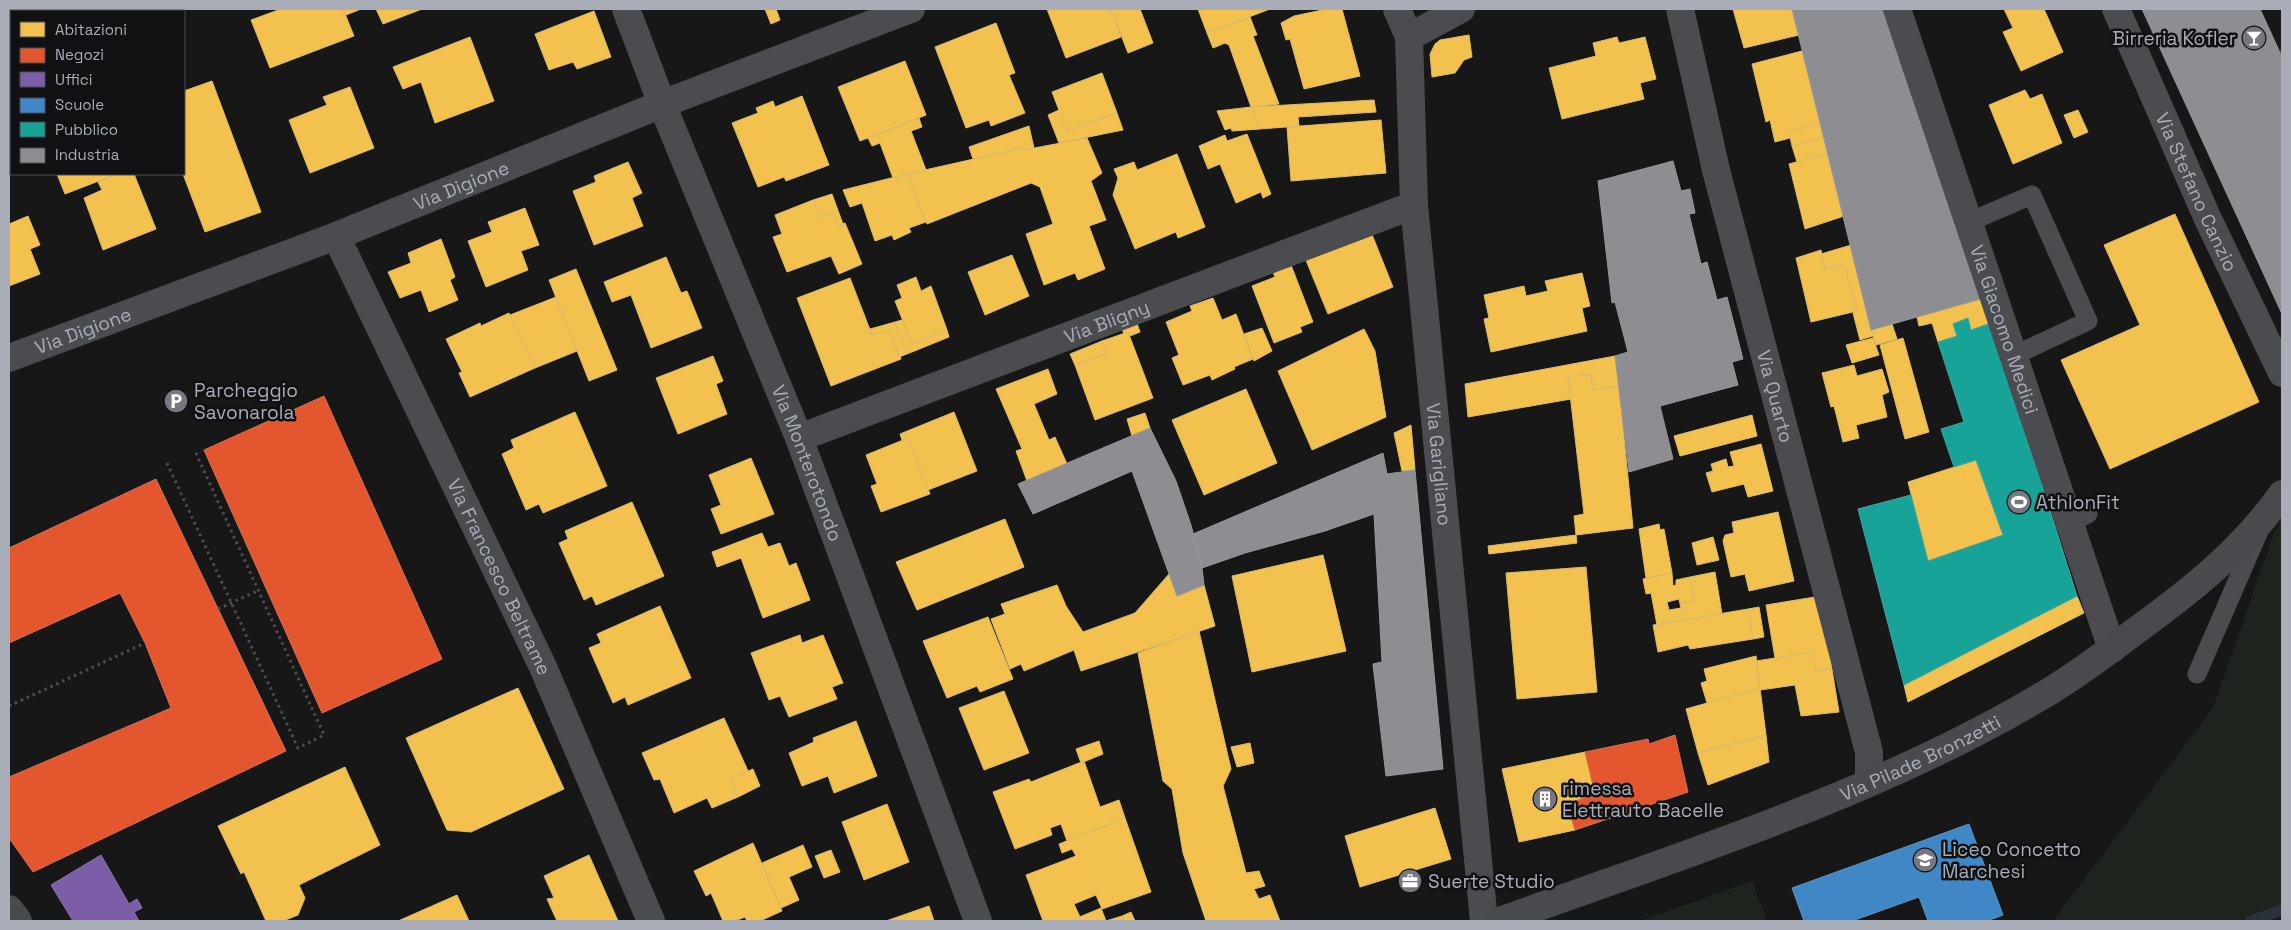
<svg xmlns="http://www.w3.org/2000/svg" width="2291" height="930" viewBox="0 0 2291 930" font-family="'Space Grotesk',sans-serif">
<rect width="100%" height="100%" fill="#171717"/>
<path fill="#1d241e" d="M2282,521V910L2252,921H2053L2213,708L2274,533Z
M1752,881L1767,921H1640Z"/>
<path fill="#f2c14e" stroke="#dcbb6e" d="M9,9H59L60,11H11V64L9,58Z
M281,9H343L354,36L270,68L251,20Z
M343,9H361L346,15Z
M376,9H422L383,24Z
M765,9H776L780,20L771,24Z
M1047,9H1111L1121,37L1066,58Z
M1111,9H1140L1153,43L1128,53Z
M1198,9H1270L1207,33Z
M1327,9H1342L1360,76L1304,89L1290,39L1286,40L1281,23L1294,16Z
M1733,9H1792L1799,35L1744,48Z
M2004,9H2044L2063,52L2021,71L2003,32L2013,28Z
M594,11L611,57L577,69L573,62L549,70L535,34Z
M1250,17L1257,35L1253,36L1279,104L1251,107L1229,45L1225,43L1213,48L1207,33Z
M996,23L1015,73L1009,75L1025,113L991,126L989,120L966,128L935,47Z
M1469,35L1472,57L1464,60L1455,73L1432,77L1430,54L1435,44L1440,40Z
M470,37L494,101L435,123L421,82L403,89L393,67Z
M1617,37L1619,43L1645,37L1656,79L1640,83L1644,99L1562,119L1549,68L1596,56L1593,43Z
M1802,51L1821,123L1789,132L1790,138L1775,142L1770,120L1766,122L1752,64Z
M905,61L926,115L860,141L838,87Z
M1102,73L1117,113L1067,131L1052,92Z
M212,81L261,212L205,232L183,174L184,91Z
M350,87L374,148L310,173L289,120L327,105L323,97Z
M2025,90L2030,99L2042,94L2062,143L2013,164L1989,105Z
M802,96L829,165L786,181L784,177L758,187L732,123L758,113L756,108L773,101L775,107Z
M1374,100L1376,112L1298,117L1299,126L1260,129L1251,107Z
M1251,107L1260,129L1232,131L1231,128L1225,130L1217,111Z
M1059,110L1067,131L1117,113L1123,130L1059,143L1048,115Z
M2078,110L2088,132L2074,138L2064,115Z
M919,118L922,127L911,131L926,170L893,178L880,143L872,146L868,138Z
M1381,120L1386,173L1291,181L1287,127Z
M1821,123L1824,137L1792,146L1789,132Z
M1029,126L1034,148L1024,150L1023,148L973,159L969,147Z
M1247,134L1271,194L1263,198L1261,192L1236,203L1220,164L1208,169L1199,146L1225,135L1227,141Z
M1824,137L1828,153L1797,162L1792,146Z
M1087,138L1102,173L1091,181L1106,220L1089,226L1105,269L1078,280L1075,273L1044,285L1026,234L1053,224L1040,187L1031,183L927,224L907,174L1023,148L1024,150Z
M1828,153L1844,216L1805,229L1789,164Z
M1177,154L1205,227L1178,238L1176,232L1135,249L1113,195L1118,178L1114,169L1134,162L1137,170Z
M628,162L642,193L632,198L643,226L594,245L573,191L596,182L594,176Z
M57,174H117L65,194Z
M117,174H134L156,229L103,250L84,198L102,190L98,182Z
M907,174L926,222L909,228L911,232L894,240L892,235L875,241L862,203L850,207L843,190Z
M832,194L843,224L838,225L833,212L820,217L813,200Z
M813,200L820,217L833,212L838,225L845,223L862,264L839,274L831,256L787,272L773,237L782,234L775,215Z
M525,208L539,245L521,251L528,270L486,287L468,241L492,232L488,222Z
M2175,214L2259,402L2110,469L2061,360L2140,325L2104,245Z
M28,216L40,245L30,249L40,274L9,286V224Z
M1371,232L1393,287L1328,314L1305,258Z
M441,239L455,277L450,280L458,300L429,312L421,290L400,298L388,272L411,263L408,253Z
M1851,245L1873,336L1860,340L1853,313L1857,311L1844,264L1825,270L1821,254Z
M1821,250L1825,270L1844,264L1857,311L1811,322L1796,258Z
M1012,255L1029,296L985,315L968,272Z
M666,257L681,293L687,291L702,328L651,348L631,295L612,302L604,282Z
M1291,265L1313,322L1300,327L1302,332L1274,343L1252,286L1275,277L1273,272Z
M576,269L617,370L589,381L549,280Z
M1582,273L1590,306L1582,308L1587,331L1491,352L1484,319L1489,318L1484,295L1524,286L1526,296L1548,291L1545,281Z
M916,277L921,291L931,286L947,330L912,344L895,301L902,298L897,285Z
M850,278L872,335L889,330L901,359L831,386L797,298Z
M556,297L577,351L535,368L510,315Z
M1213,298L1222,320L1236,314L1253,359L1234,367L1235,369L1212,380L1210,375L1183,385L1172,358L1179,355L1166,322L1192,311L1190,306Z
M1984,298L1991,323L1971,330L1968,318L1953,324L1957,336L1938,342L1932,323L1919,326L1917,317Z
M1133,312L1140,332L1130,336L1128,332L1124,334L1118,318Z
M509,313L535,368L470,397L459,373L462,372L446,339L480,323L481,326Z
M902,320L912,344L947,330L949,337L907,354L895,322Z
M895,322L907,354L899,357L889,330L872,335L870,329Z
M1892,324L1897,339L1876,345L1871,330Z
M1262,328L1272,351L1254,361L1244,334Z
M1364,329L1375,351L1386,417L1312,450L1278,371Z
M1128,332L1153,398L1095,420L1075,365L1107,353L1102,341Z
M1873,338L1879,355L1852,363L1846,345Z
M1903,338L1929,432L1905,439L1880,345Z
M1102,341L1107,353L1075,365L1070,354Z
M713,356L723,381L716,384L727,414L678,434L656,378Z
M1615,356L1619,386L1593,390L1591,374L1568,377L1571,399L1468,417L1465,384Z
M1854,365L1857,376L1882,369L1889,392L1882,395L1887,417L1856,425L1859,438L1843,442L1834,406L1831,407L1822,373Z
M1048,369L1057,394L1034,404L1049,440L1055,437L1067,464L1027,481L1016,451L1022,449L996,389Z
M1591,374L1593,390L1619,386L1633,528L1576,535L1574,516L1584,514L1568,377Z
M1246,389L1277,463L1204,495L1172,420Z
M575,412L607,486L543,513L539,504L526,510L502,454L514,448L511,440Z
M954,412L977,471L928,490L908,438L902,440L900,434Z
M1145,413L1150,428L1132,436L1127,419Z
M1752,415L1757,436L1680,456L1674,436Z
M1411,425L1415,470L1402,471L1394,433Z
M908,438L930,494L881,512L871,486L877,484L866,455Z
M1761,444L1773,491L1748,497L1744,484L1712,492L1706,473L1713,471L1711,464L1726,459L1728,467L1734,466L1730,452Z
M751,458L774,514L721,534L711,509L721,505L709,475Z
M1976,460L2003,535L1928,561L1908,482Z
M632,502L664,576L596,605L592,596L584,600L559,543L568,539L565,531Z
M1778,512L1794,581L1749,591L1745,574L1731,577L1723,541L1725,535L1734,533L1732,522Z
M1005,519L1024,567L917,610L896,562Z
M1659,524L1660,530L1664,529L1672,573L1646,578L1639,529Z
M762,533L768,547L780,543L789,566L796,563L810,600L763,618L741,558L717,567L712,552Z
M1576,535L1577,543L1489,554L1488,546Z
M1713,537L1719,560L1697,565L1692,543Z
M1323,555L1346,651L1252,672L1232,576Z
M1586,567L1597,692L1517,699L1506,573Z
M1715,572L1722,614L1684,620L1680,604L1694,601L1690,577Z
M1672,573L1673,586L1676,585V580L1690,577L1694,601L1680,604L1679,599L1667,602L1669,610L1681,608L1684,620L1657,625L1651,593L1646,594L1643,579Z
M1169,574L1177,596L1204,585L1215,626L1081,671L1074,650L1024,671L1021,664L1010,669L991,619L1005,614L1001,604L1057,585L1066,606L1083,632L1135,613Z
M1821,596L1832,669L1816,671L1813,652L1775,658L1766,605Z
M2077,596L2084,613L1908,702L1904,685Z
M660,606L691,678L628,705L625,697L613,703L589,648L601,643L597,634Z
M1759,607L1764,637L1753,639L1748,609Z
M1748,609L1753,639L1690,649L1688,645L1658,652L1653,625Z
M988,617L1013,679L980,692L977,686L947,698L923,641Z
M1199,631L1231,769L1223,786L1246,873L1259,871L1265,886L1254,889L1259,899L1270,895L1280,921H1206L1183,853L1172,789L1163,781L1138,653Z
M800,635L802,643L823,635L843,683L832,687L837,699L789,717L780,696L769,700L751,653Z
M1813,652L1816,671L1832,669L1839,712L1801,716L1795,685L1760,690L1756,661Z
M1756,656L1760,688L1707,703L1701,683L1707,681L1704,669Z
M518,688L564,789L471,832L447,830L406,738Z
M1760,688L1766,735L1698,753L1686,709Z
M1004,691L1029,753L984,770L959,708Z
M724,718L748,771L730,779L738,797L712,808L707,798L674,813L660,779L654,780L642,753Z
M856,721L877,776L834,793L828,776L802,786L789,753L814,742L813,738Z
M1766,735L1769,762L1708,785L1698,753Z
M1099,741L1103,754L1081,763L1076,749Z
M1250,743L1254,763L1237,767L1231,747Z
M1585,752L1595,794L1567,804L1575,830L1519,842L1502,769Z
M1084,761L1100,807L1119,800L1125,818L1067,841L1061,824L1050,828L1052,835L1015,849L993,792L1029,779L1031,782Z
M345,767L380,845L299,885L305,898L298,915L283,921H266L244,872L241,874L218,826Z
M753,769L760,786L738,797L730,779Z
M887,804L909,862L864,880L842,822Z
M1435,808L1451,859L1360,887L1345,836Z
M1125,818L1151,892L1102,909L1096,895L1074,904L1080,917L1070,921H1043L1026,875L1076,856L1072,849L1062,853L1059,844Z
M753,843L782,911L760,921H747L745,917L735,921H723L711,893L706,896L694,871Z
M803,845L812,867L789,877L799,900L781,908L762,863Z
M831,850L840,872L824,878L815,856Z
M589,855L618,921H557L547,899L554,898L544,876Z
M457,895L469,921H398Z
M929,906L934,921H886Z
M1101,908L1106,921L1122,916L1124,921H1070Z
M1131,912L1135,921H1124L1122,916Z"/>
<path fill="#e4572e" stroke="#d27157" d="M324,396L442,659L322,713L204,450Z
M156,479L286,751L33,872L9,838V777L171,708L145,643L120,593L9,643V548Z
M1675,735L1688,792L1575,830L1567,804L1595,794L1585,752L1648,739L1649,744Z"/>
<path fill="#7b5ea7" stroke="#8876ac" d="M101,855L129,904L137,899L142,908L134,912L139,921H73L51,885Z"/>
<path fill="#3f88c5" stroke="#5e93c1" d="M1969,824L2003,915L1987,921H1928L1919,897L1852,921H1804L1792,888Z"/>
<path fill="#17a398" stroke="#42a6a2" d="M1968,318L1971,330L1991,323L2077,596L1904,685L1858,509L1911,495L1928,561L2003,535L1976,460L1954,467L1941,429L1964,422L1938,342L1957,336L1953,324Z"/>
<path fill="#8d8d92" stroke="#95979d" d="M1792,9H1888L1984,298L1871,330Z
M2142,9H2260L2282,57V314Z
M1673,161L1681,191L1690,189L1695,213L1689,214L1701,264L1707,262L1717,300L1727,297L1743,359L1732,362L1738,385L1660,406L1673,459L1629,472L1615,356L1628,352L1615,302L1612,303L1598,181Z
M1150,428L1176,481L1191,525L1202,568L1204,585L1177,596L1132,471L1033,514L1018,484Z
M1383,453L1387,474L1415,470L1443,769L1386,776L1373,664L1382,662L1374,514L1325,531L1245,553L1202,568L1193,534Z"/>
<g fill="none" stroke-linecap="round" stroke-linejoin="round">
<path stroke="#2a3239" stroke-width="11" d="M2251,921L2282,910"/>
<path stroke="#4d4e52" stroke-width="3" stroke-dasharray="2.5 4" stroke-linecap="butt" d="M2280,52L2282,51
M167,463L298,748L324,735L195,451
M218,609L259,590
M9,706L145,643"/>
<path stroke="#4b4c50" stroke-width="19" d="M1969,222L2032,195L2088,321L2013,356
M2069,523L2088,514
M2197,674L2259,531"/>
<g stroke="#4b4c50" stroke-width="28">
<path id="s1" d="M626,9L662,104L799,438L978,921"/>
<path id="s2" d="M1397,9L1409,37L1414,205L1484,921"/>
<path id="s3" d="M1680,9L1716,170L1869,752V782"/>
<path id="s4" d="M1897,9L2112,649"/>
<path id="s5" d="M2116,9L2207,217L2282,373"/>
<path d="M1409,37L1461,9"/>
<path id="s6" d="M336,236L543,667L651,921"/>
<path id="s7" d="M9,358L336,236L662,104L911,9"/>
<path id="s8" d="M799,438L1414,205"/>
</g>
<g stroke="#4a4a4e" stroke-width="28">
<path d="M9,909L18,921"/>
<path id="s9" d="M1500,921C1681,855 1873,796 2040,697C2075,677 2108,651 2141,627C2193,589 2244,548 2282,494"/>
</g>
</g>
<defs>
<g id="bar-disc" transform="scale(1.25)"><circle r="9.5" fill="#757880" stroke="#111113"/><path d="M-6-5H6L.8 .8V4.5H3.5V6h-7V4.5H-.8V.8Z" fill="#fff"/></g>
<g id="parking-disc" transform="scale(1.25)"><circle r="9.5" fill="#757880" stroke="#111113"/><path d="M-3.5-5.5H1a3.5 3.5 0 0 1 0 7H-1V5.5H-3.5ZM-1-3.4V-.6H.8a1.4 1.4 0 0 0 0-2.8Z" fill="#fff"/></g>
<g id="stadium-disc" transform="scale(1.25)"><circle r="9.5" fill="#757880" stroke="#111113"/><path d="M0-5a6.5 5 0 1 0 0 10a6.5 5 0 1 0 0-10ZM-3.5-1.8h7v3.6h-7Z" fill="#fff"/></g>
<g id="building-disc" transform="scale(1.25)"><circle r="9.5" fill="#757880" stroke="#111113"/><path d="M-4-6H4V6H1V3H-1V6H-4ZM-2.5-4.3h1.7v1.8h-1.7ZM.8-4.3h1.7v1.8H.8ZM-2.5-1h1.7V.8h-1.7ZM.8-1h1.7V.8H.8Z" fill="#fff"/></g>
<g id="school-disc" transform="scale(1.25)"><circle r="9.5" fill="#757880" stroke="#111113"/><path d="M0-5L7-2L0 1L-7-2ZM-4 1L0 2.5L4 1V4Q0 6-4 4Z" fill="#fff"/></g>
<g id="office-disc" transform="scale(1.25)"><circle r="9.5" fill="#757880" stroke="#111113"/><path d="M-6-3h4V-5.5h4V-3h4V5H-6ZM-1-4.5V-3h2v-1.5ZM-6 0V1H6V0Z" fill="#fff"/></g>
</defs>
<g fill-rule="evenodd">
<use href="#bar-disc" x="2254" y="38"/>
<use href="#parking-disc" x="176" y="401"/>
<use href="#stadium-disc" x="2019" y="502"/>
<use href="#building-disc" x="1545" y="799"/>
<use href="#school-disc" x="1925" y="860"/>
<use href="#office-disc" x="1410" y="881"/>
</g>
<g text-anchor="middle" stroke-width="5" stroke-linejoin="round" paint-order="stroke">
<g font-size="19" fill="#a8adb8" stroke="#111113" text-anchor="start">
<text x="2236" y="45" text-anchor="end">Birreria Kofler</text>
<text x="194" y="397">Parcheggio<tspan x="194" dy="22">Savonarola</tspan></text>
<text x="2036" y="509">AthlonFit</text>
<text x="1562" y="795">rimessa<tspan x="1562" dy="22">Elettrauto Bacelle</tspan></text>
<text x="1942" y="856">Liceo Concetto<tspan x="1942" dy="22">Marchesi</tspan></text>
<text x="1428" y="888">Suerte Studio</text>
</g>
<g font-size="19" fill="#a8adb8" stroke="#111113">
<text dy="7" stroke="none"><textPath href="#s7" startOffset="484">Via Digione</textPath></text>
<text dy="7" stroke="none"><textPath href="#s5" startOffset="200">Via Stefano Canzio</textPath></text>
<text dy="7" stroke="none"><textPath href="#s8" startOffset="329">Via Bligny</textPath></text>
<text dy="7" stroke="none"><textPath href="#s4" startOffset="338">Via Giacomo Medici</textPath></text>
<text dy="7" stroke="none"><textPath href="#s7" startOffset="79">Via Digione</textPath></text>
<text dy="7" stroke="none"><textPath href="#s3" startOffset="399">Via Quarto</textPath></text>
<text dy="7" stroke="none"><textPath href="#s1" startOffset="489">Via Monterotondo</textPath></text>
<text dy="7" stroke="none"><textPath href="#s2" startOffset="459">Via Garigliano</textPath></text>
<text dy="7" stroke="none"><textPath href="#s6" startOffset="378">Via Francesco Beltrame</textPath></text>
<text dy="7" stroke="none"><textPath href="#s9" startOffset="451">Via Pilade Bronzetti</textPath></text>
</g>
</g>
<rect width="2291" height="930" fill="none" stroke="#a8adb8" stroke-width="20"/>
<rect x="10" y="10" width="175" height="165" fill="#111113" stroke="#4d4f55"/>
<rect x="20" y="22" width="25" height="15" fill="#f2c14e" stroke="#4d4f55"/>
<text x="55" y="35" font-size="15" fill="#a8adb8">Abitazioni</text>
<rect x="20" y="48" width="25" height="15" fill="#e4572e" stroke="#4d4f55"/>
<text x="55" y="60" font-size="15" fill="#a8adb8">Negozi</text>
<rect x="20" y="72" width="25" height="15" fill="#7b5ea7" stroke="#4d4f55"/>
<text x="55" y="85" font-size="15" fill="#a8adb8">Uffici</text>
<rect x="20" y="98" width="25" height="15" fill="#3f88c5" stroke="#4d4f55"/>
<text x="55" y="110" font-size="15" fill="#a8adb8">Scuole</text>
<rect x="20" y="122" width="25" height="15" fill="#17a398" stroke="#4d4f55"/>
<text x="55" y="135" font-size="15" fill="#a8adb8">Pubblico</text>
<rect x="20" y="148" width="25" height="15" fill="#8d8d92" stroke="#4d4f55"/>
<text x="55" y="160" font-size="15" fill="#a8adb8">Industria</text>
</svg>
